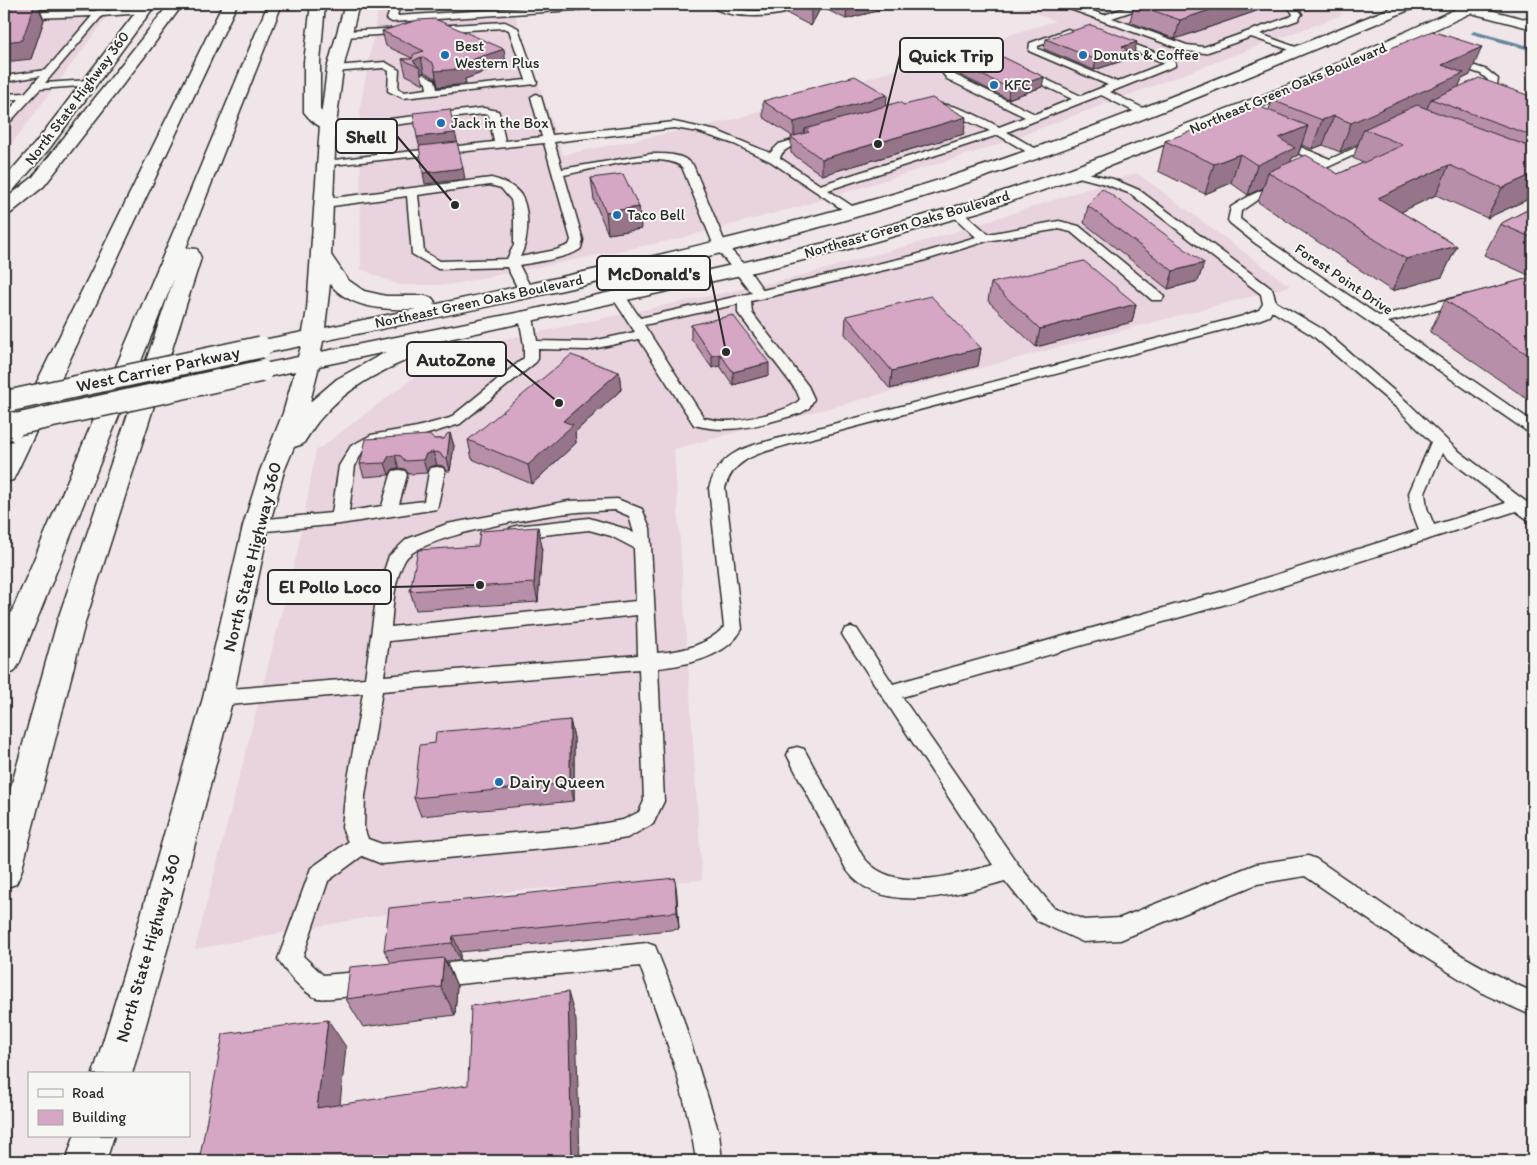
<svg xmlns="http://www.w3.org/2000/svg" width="1537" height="1165" viewBox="0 0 1537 1165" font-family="Itim,sans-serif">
<rect width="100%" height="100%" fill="#f0e6e9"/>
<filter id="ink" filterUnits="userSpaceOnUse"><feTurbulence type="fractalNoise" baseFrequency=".02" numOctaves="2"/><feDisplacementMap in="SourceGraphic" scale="10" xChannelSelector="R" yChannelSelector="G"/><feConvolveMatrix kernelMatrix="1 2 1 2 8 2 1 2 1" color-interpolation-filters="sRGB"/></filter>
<g filter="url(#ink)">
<path fill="#e8d3de" d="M4,4H117L4,154Z
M379,4H676V6L515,15L563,155L732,120L1055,21L1014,4H1314L1344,14L988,148L798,207L673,240L448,285H399L361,269L360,108Z
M1137,173L1290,286L674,449L702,880L518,890L195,949L298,549L316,451L449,351L793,278L942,236Z"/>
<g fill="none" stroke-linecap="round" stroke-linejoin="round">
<path fill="#65879e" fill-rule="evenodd" d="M1360,4H1367L1364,6Z
M1474,31L1533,47V51L1472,34L1471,33Z"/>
<g stroke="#2b2b2b" stroke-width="3">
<path id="lane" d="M392,4H400L397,16L583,4H624L620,7L392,22L387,19Z
M709,4C725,4 738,11 755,11C773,11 790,3 808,4C790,18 725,22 709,4Z
M1039,4H1086L1081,7L1104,15L1136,4H1148L1147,6L1112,18L1187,45L1204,47L1292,16L1293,14L1289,8L1282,4H1294L1302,14L1298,20L1260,34L1304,50L1299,53L1251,37L1205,53L1186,51L1070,9L1043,7Z
M102,5L106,8L105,11L144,7L148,10L144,13L102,16L45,83L89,80L94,83L93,85L40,89L8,124L4,125V116L19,99L4,100V94L25,93L40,76L4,82V76L46,70L92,16L4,19V13L96,11L99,6Z
M505,22L518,28L537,82L536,84L403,98L388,91L389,71L383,68L335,72L330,69L335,66L385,62L399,70L398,89L404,92L427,89L426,83L418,77L423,74L435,80L437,89L526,80L509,30L504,28L432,32L427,29L432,26Z
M406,28L411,31L409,33L344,37L339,34L344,31Z
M1068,29L1073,32L1071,34L1038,46V49L1117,82L1165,63L1111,42V38H1117L1168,57L1175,62V66L1110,92L1147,110L1148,112L1147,114H1139L1101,95L1007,132L1040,151L1042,153L1040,155H1032L998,135L828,190L855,208L857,211L855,214L851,215L770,161L734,144L699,132L674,128L554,142L562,169L651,154C665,154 682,153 693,165L726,245L746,266L763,290L912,256L976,237L952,215L950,212L956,208L960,209L988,234L1059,221L1079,226L1162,294L1164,297L1162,300H1152L1071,232L1059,229L987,241L919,262L751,301L752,313L808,386L814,399L809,408L801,413C763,424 733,435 694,425L639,339L588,350L538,349V359L536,362L460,424L418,437L380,442L362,452L355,466L349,511L382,506L391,475L393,471L399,470L405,471L407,475L399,504L424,501L429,472L431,468L437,467L443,468L445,472L437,509L340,524L256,532L250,530L248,526L250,522L256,520L332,513L339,466L351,446L371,435L417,427L450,418L524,358V345L519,317L521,314H531L533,317L537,341L588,342L635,332L612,297L614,294H624L640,318L752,293L714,246L682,167C658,149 592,170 564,175L583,240C583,241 581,247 581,248C574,257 531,263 519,265L533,292L531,295H521L507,267L438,269L412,254L407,196L325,207L319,203L325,199L491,178C503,181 518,187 523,199C530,216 528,242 520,257L556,250L569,245L571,240L544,143L322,166L320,164L326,161L376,155L377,125L390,119L483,108L498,111L499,113L505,141L542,137L531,97L536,94L541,97L552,135L674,122L717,131L770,153L779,144L814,134L818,135L819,137L818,139C806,143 783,145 780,158L820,185L990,131L950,113L922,109L921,107L922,105C948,99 977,115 999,127L1025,117L947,79L941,71L944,64L952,58L973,53L995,55L1081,96L1108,85L1029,51L1030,43ZM973,59L993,61L1072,99L1035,114L955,75L951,71L952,67L958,62ZM483,114L489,115L494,142L387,154L386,128L393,125ZM490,185L501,188L511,200L514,218V245L507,259L440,261L424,252L418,195ZM738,304V313L796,390L800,399C793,411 739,422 724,421C717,421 711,419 704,418L644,325Z
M1451,58L1487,70L1498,79L1496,91L1480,98H1472V94L1487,87L1488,80L1481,74L1448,63V59Z
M1278,138L1330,159L1373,140L1377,139L1382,142L1257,200L1241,211L1240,219L1263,237L1379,316L1466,295L1471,296L1473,299L1471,302L1388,322L1533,422V434L1528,432L1255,243L1230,223L1228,220L1231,207L1249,196L1321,163L1274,143L1273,141Z
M1075,170L1113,179L1139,190L1272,289L1276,302L1322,329L1407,402L1456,449L1533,507V521L1527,519L1516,511L1233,602L902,697L1017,863L1053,907L1084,920L1120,918L1256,864L1308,856L1316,859C1386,906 1456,959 1533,992V1016L1486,995L1407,946L1305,876L1257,884L1120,940L1083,942L1037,921L1005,881C958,894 880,918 846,869L787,755L790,749L797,747L804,749L862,855C890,896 953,875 993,865L845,639L842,634L845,629L851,627L857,629L893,684L1224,591L1419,530L1411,508L1409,493L1431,442L1397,408L1312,335L1272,311L1269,316L1253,322L790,444C762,453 734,456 725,488L742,629C727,657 687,665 658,668L664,801L653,824L627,838L576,846L382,864L362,856L328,881L303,956L323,975L371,971L379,974L383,982L379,990C369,994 327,1000 317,998C305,994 283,970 278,959L311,868L348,842L342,828L345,796L363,693L218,706L211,703L208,698L211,693L218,690L365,678L377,592L389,556L407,539L447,524L569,501L617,499L642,509L650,528L657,653C682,651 706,646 724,627L709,488C720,451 746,447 780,438L1243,316L1259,310L1263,304L1261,294L1131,194L1105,184L1071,175L1069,173ZM1442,453L1446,457L1506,503L1434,525L1427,508L1425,493ZM615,510L629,516L634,533L623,528L589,518L516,526L510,528L508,532L510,536L516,538L589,530L611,536L634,548L636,601L391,627C393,605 394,579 405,560C419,536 539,516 569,513C584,511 600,511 615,510ZM637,615L638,655L384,676L389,641ZM639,669L644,801L639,812L623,820L576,828L382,844L368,839L364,828L365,796L382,691Z
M647,943L655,946L680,1009L719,1133L722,1161H696C688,1098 662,1026 640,966L429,987L421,984L417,976L421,968L429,965Z"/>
</g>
<g stroke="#2b2b2b" stroke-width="3">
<path id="secondary" d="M142,4H156L49,149L10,194L4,195V179L37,141Z
M345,4H359L343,69L336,125L331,255L348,280L364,291L386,296H425L432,298L435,302L433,305C608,267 782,230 952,176C1104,127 1252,64 1400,4H1418L1416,7C1267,69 1119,133 966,183C756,252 539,296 323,341L321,352L526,311L741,263L833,241L968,203L1069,169L1284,87L1456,9L1453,6L1455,4H1486L1482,8L1533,21V29L1471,13L1296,93L1081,177L982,211L845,250L741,275L412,347L417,352L414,357C380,371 347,388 323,416C315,424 309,435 303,444L294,447L284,471L269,526L233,698L169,943L132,1074H93L133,943L203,698L243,526L260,471L283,413L295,371L262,378L254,376L251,371L254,366L298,357L301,346L261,354L253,352L250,347L253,342L303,332L307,309L320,125L327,69ZM330,284C351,309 386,310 416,309L325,328ZM386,352L337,379L310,402L319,366Z
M74,1136H114L106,1161H66Z"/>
</g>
<g stroke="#2b2b2b" stroke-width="3">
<path id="highway" d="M169,4H183L145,56L44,186L11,213L4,215V200L32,178Z
M223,4H237L16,474L13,480L4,482V449Z
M268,4H282L186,248L197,249L201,258L86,619L21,873L16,884L4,888V812L58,619L174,279L19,664L14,672L4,675V630L177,223Z
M311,4H325L320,62V110L336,125L334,129C322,131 311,121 304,112V62Z"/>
</g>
<use href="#lane" fill="#f6f6f2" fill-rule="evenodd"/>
<use href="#secondary" fill="#f6f6f2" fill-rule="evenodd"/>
<use href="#highway" fill="#f6f6f2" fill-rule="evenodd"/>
<g stroke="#2b2b2b" stroke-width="24" stroke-linecap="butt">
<path id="secondary-bridge-far1" d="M4,402L261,347
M4,427L262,371"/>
</g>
<g stroke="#2b2b2b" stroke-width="31" stroke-linecap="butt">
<path id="secondary-bridge" d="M4,427L10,426"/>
</g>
<use href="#secondary-bridge-far1" stroke="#f6f6f2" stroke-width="21"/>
<use href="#secondary-bridge" stroke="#f6f6f2" stroke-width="28"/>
</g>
<path fill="#b88fa9" stroke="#2b2b2b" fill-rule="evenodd" d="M4,4H49L47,10H40L44,20L31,59Z
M766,4H904L846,19L821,7L811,26L788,14V5L773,7Z
M1134,4L1271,6L1175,39L1130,22Z
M382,31L506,64L465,79L466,84L438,87L436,78L424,72L421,74L424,84L406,75L402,59H412V58L386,46Z
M1046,39L1134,53L1126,55L1125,60L1094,70L1044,49Z
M961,65L1042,87L1008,99L960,75Z
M1470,75L1462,79L1458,87L1533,97V197L1487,218L1436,195L1401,212L1457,246L1442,277L1392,291L1258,202L1263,188L1248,195L1231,183L1205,194L1158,171L1165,141L1269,110L1272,100L1281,97L1283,93ZM1358,144L1353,158L1363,163L1338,174L1290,162L1292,158L1298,155L1302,145L1312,149L1323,145L1340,152Z
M887,95L886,106L904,105L964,134L822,175L791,153V137L792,136L763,117V101Z
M591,178L639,207L641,229L608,234L594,200Z
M1088,206L1204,263L1198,281L1168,289L1084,223Z
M1533,207V403L1430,332L1445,300L1533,277L1484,255L1500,224Z
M991,283L1136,304L1132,322L1036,347L988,301Z
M846,316L981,348L978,366L890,389L845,334Z
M691,325L769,375L733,385L720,366L712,368L691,338Z
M619,372L621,390L575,432L576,443L532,484L472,459L468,440Z
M450,433L454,446L450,471H447L443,466L437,465L429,467L427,473L409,474L405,469L399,468L393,469L389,475L364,477L360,464L434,439H444Z
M542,546L538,602L416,610L410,591Z
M570,720L574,738V801L421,816L414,798L435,743Z
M675,878L679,929L460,952V960L446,961L457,986L455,1015L363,1027L346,999L391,963L384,950Z"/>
<path fill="#96748a" stroke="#2b2b2b" d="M35,4H37L44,20L31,59L4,62V42Z
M44,4H49L47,10Z
M773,4H788V5L773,7Z
M811,4H821V7L811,26Z
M847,4H904L846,19Z
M1228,4H1271V6L1175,39L1180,20Z
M1137,42L1134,53L1126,55L1125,60L1094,70L1096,60L1122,47Z
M1482,47L1470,75L1462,79L1452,101L1431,99L1425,113L1364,129L1358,144L1340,152L1351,123L1442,65Z
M504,49L506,64L465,79L466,84L438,87L435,71L462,63Z
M421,57L424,72L421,74L420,68L413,61Z
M1044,77L1042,87L1008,99L1009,88Z
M887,95L886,111L805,129L804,135L794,138V122Z
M1334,116L1323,145L1312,149L1322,120Z
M966,117L964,134L822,175V159Z
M1308,126L1298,155L1292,158L1285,178L1268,172L1263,188L1248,195L1257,165L1279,138Z
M455,133L458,144L420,148L417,137Z
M1240,154L1231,183L1205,194L1214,164Z
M1449,165L1436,195L1366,229L1378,198Z
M463,168L465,179L425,184L423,173Z
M1533,174V197L1487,218L1502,188Z
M639,207L641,229L608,234L606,212Z
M1457,246L1442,277L1392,291L1406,259Z
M1204,263L1198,281L1168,289L1173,271Z
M1136,304L1132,322L1036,347L1040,329Z
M981,348L978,366L890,389L892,371Z
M720,354V366L712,368V356Z
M769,363V375L733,385V372Z
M619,372L621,390L575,432L576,443L532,484L528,465L563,421Z
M450,433L454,446L450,471L447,458Z
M433,452L437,465L429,467L427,473L423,460L426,454Z
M395,455L399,468L393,469L389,475L385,463L389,456Z
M538,527L542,546L538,602L534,583Z
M570,720L574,738V801L570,783Z
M675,878L677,895L679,929L677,912Z
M453,936L460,952V960L452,943Z
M444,958L457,986L455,1015L441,987Z
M568,992L576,1020L580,1161H572Z
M328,1020L346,1047L337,1133L317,1108Z"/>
<path fill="#d6a6c5" stroke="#2b2b2b" d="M4,4H35L22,40L4,42Z
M1134,4H1228L1180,20Z
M435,19L504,49L462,63L463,69L435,71L433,63L421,57L413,61L420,68L402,59H412L414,54L424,51L382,31L418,20Z
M1091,25L1137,42L1122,47L1128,50L1096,60L1046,39Z
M1432,31L1482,47L1442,65L1464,73L1351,123L1334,116L1322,120L1272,100L1287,94L1283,93Z
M997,54L1044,77L1009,88L961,65Z
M855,76L887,95L794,122L763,101Z
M1479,78L1533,97V136L1431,99Z
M932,98L966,117L822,159L791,137L809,132L805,129L899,102L904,105Z
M1417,105L1533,148V174L1502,188L1449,165L1378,198L1457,246L1406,259L1268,172L1306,155L1338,174L1403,145L1364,129Z
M1258,106L1308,126L1279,138L1295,148L1257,165L1240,154L1214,164L1165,141Z
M450,109L455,133L417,137L413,113Z
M457,142L463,168L423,173L419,146Z
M623,174L639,207L606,212L591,178Z
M1102,188L1204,263L1173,271L1088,206Z
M1533,207V238L1500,224Z
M1084,261L1136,304L1040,329L991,283Z
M1533,277V358L1445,300Z
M931,296L981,348L892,371L846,316Z
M733,315L769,363L733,372L720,354L712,356L691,325Z
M571,355L619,372L563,421L573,425L528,465L468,440Z
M450,433L447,458H443L440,453L433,452L426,454L423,460L405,461L401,456L395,455L389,456L385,463L360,464L366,439L429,435L434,439H444L447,434Z
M538,527L534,583L410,591L418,550L478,546L480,531Z
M570,720V783L414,798L420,745L435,743L436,732Z
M675,878L677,912L453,936L452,943L384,950L389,908Z
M444,958L441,987L346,999L350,967Z
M568,992L572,1161H199L223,1034L328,1020L317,1108L468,1085L471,1006Z"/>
</g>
<g fill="#1f6fb2" stroke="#f6f6f2" stroke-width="2">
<circle cx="445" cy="55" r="5"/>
<circle cx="1083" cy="55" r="5"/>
<circle cx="994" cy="85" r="5"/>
<circle cx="441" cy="123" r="5"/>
<circle cx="617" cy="215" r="5"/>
<circle cx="499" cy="782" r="5"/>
</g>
<g text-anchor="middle" stroke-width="4" stroke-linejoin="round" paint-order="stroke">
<g font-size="15" fill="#2b2b2b" stroke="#f6f6f2" text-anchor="start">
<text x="455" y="51">Best<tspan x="455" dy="17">Western Plus</tspan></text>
<text x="1093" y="60">Donuts &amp; Coffee</text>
<text x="1004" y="90">KFC</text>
<text x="451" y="128">Jack in the Box</text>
<text x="627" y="220">Taco Bell</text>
</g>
<g font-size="15" fill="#2b2b2b" stroke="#f6f6f2">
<text transform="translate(1288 88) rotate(-23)" y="5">Northeast Green Oaks Boulevard</text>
<text transform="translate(77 98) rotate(-53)" y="5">North State Highway 360</text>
<text transform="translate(907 224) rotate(-16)" y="5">Northeast Green Oaks Boulevard</text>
<text transform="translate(1344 279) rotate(34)" y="5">Forest Point Drive</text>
<text transform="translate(479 301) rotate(-12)" y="5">Northeast Green Oaks Boulevard</text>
</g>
<g font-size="18" fill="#2b2b2b" stroke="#f6f6f2">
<text transform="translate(158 369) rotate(-12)" y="6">West Carrier Parkway</text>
<text transform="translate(252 557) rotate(-76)" y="6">North State Highway 360</text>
<text transform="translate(148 948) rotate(-74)" y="6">North State Highway 360</text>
</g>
<g font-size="18" fill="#2b2b2b" stroke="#f6f6f2" text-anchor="start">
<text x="509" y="788">Dairy Queen</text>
</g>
</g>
<path fill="none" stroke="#2b2b2b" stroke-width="2" d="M878 144L900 55M455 205L397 136M726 352L710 273M559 403L506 359M480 585L391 587"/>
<g fill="#2b2b2b" stroke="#f6f6f2" stroke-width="2">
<circle cx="878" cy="144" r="5"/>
<circle cx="455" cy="205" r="5"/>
<circle cx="726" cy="352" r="5"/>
<circle cx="559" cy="403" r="5"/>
<circle cx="480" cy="585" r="5"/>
</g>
<g fill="#f6f6f2" stroke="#2b2b2b" stroke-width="2">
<rect x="900" y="38" width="103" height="34" rx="5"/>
<rect x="336" y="119" width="61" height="34" rx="5"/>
<rect x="597" y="256" width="113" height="34" rx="5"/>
<rect x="407" y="342" width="99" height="34" rx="5"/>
<rect x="268" y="570" width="123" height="34" rx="5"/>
</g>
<g font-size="19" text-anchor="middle" font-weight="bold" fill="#2b2b2b">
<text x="951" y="62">Quick Trip</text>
<text x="366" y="143">Shell</text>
<text x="654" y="280">McDonald's</text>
<text x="456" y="366">AutoZone</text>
<text x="330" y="593">El Pollo Loco</text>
</g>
<rect width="1537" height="1165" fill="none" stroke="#f6f6f2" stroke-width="20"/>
<rect x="10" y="10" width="1517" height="1145" fill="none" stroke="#2b2b2b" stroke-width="2" filter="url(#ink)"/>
<rect x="28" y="1072" width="162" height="65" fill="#f6f6f2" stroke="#a5a5a2"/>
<rect x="38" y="1089" width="25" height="8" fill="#f6f6f2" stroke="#a5a5a2"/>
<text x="72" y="1098" font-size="15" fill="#2b2b2b">Road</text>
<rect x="38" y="1110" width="25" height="15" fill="#d6a6c5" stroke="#a5a5a2"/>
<text x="72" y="1122" font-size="15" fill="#2b2b2b">Building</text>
</svg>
